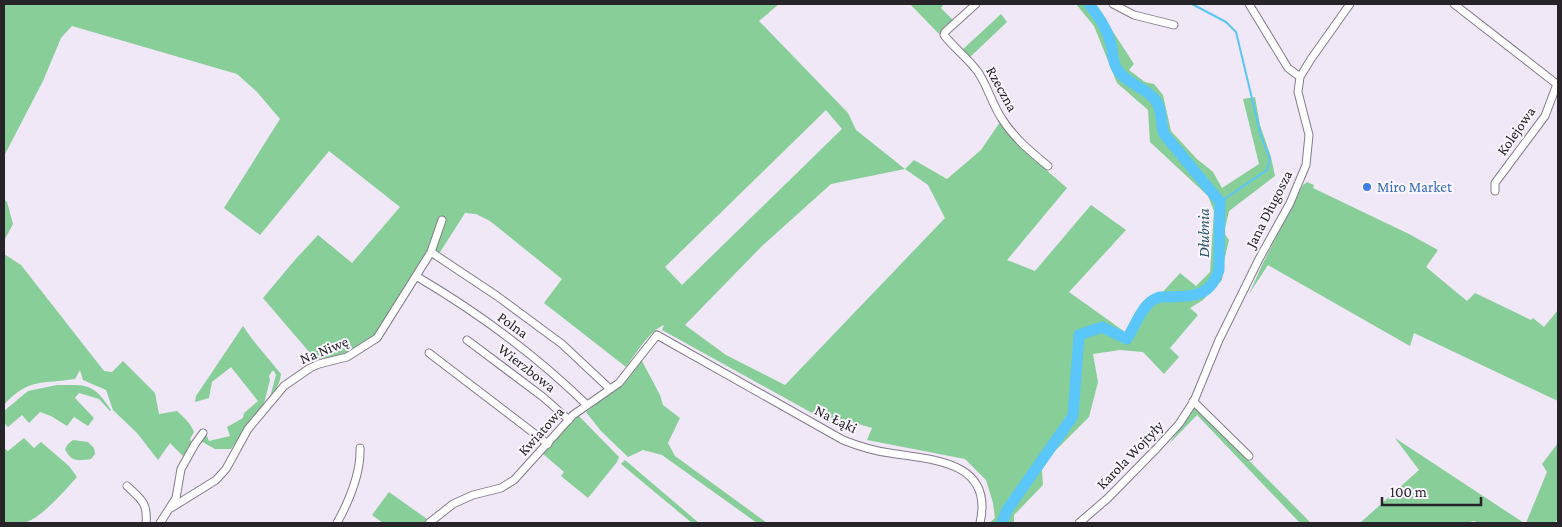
<svg xmlns="http://www.w3.org/2000/svg" width="1562" height="527" viewBox="0 0 1562 527" font-family="'Crimson Pro',serif">
<rect width="100%" height="100%" fill="#f0e7f7"/>
<path fill="#87ce98" fill-rule="evenodd" d="M4,4H779L759,21L848,113L856,130L905,169L914,160L947,179L981,150L1000,122L1022,149L1067,188L1007,260L1035,271L1091,205L1126,230L1069,292L1125,332C1136,316 1138,295 1161,294L1180,273L1196,286L1210,272L1214,211L1208,196L1150,142L1148,110L1117,83L1094,26L1076,4H1095L1134,64L1129,70L1145,82L1154,84L1163,95L1171,131L1197,159L1213,172L1222,188L1259,164L1243,99L1255,97L1260,125L1271,157L1275,176L1229,211L1224,233L1229,240L1224,261L1222,280L1203,300L1190,308L1198,315L1170,348L1179,357L1164,374L1143,352L1120,350L1093,354L1098,382L1089,417L1052,454L1042,470L1043,485L1014,515V523H989L995,518L993,503L986,480L965,459L867,440L872,428L848,421L841,429L662,330L664,325C650,330 635,355 626,367L544,303L562,279L490,221L476,214L465,213L435,260L426,256C411,280 383,332 361,347C348,355 331,357 316,360L263,298L294,261L318,235L352,263L400,207L329,151L260,235L224,208L280,119L257,92L237,74L72,26L61,38L43,81L4,156ZM826,110L842,129L682,285L665,267ZM905,169L928,185L945,218L785,385L726,355L685,325L761,247L831,184Z
M910,4H944L941,8L954,21L939,34Z
M1001,14L1007,22L969,58L961,51Z
M1307,182L1314,185L1313,188L1409,234L1438,250L1426,267L1467,301L1475,293L1531,320L1533,318L1544,327L1558,310V401L1414,333L1410,346L1268,265L1249,294L1263,263L1303,185Z
M4,199L7,202L13,224L5,239L4,247Z
M4,254L21,265L104,371L112,372L123,361L155,393L159,414L177,411C184,418 190,422 194,432L190,439L193,445L185,458L170,443L158,460L137,433L113,410L106,390L83,380L80,370L75,379C42,384 28,378 4,405Z
M243,326L252,339L281,374C280,383 276,390 270,397L276,375L274,371H272L269,376L270,380L263,407L231,449H215L199,440L206,434L209,441L230,436L227,427L243,418L244,413L258,401L231,367L212,382L209,398L195,402L196,396Z
M641,359L660,395L663,405L680,418L668,443L675,456L767,523H757L662,455L643,450L628,457L601,431L586,412L620,385Z
M57,385C88,385 93,383 111,410L110,411L99,399L79,393L75,398L94,418L88,426L74,417L67,426L51,416L40,412L29,423L22,415L8,427L4,423V411L28,391Z
M1194,408L1201,412L1311,523H1300L1197,415L1169,444Z
M577,414L619,457L617,462L588,498L561,476L564,472L542,453Z
M24,438L34,448L41,442L69,466L77,477C65,490 40,520 23,523C17,524 10,523 4,523V448L8,451Z
M1395,438L1524,523H1479L1474,521L1465,523H1360L1419,470Z
M73,440L88,442L94,448L95,454L91,459C78,461 71,462 65,449L68,444Z
M1558,443V518L1555,523H1526L1547,472L1542,464Z
M625,460L699,523H692L621,464Z
M389,492L427,519L424,523H383L372,515Z"/>
<g fill="none" stroke-linecap="round" stroke-linejoin="round">
<path stroke="#5ac6f9" stroke-width="2" d="M1192,4L1226,22L1236,32L1261,136L1270,159L1267,170L1220,202"/>
<path stroke="#5ac6f9" stroke-width="11" d="M1002,523L1007,510L1073,416L1079,335L1102,327L1127,339C1134,327 1144,302 1157,298C1160,296 1166,297 1169,297C1194,296 1210,297 1219,270L1220,202L1164,134C1160,123 1163,111 1156,101C1146,87 1126,84 1117,69C1112,61 1113,53 1111,44C1107,28 1098,16 1089,4"/>
<g stroke="#847c8b" stroke-width="9">
<path id="minor" d="M976,4L945,32L944,35C954,48 968,58 978,72C988,87 992,104 1002,119C1014,138 1031,152 1048,166
M1113,4L1134,15L1174,25
M1249,4L1288,68L1300,77
M1454,4L1558,85
M1495,191V183L1545,116L1557,84
M431,252L497,296L562,344L610,389
M416,276C477,312 536,355 587,405
M467,340L543,397L569,420
M429,353L548,444
M1193,401L1249,456
M127,486C141,499 148,503 146,523
M171,508L216,480L226,469L248,429L284,386L310,368L319,364L347,357L377,338L431,252L442,220
M160,523L176,498L181,469L195,444L203,433
M337,523C349,501 361,473 360,448
M429,523L453,504L473,495L501,488L514,480L573,415L619,383L657,335L843,440C858,446 874,451 890,453C933,460 994,461 980,523
M1079,523L1108,498L1157,448L1179,424L1194,401L1219,340L1259,259L1290,203L1306,165L1309,135L1298,92L1300,77L1311,59L1350,4"/>
</g>
<use href="#minor" stroke="#fff" stroke-width="7"/>
</g>
<circle fill="#3f7fe0" stroke="#faf6fd" stroke-width="2" cx="1367" cy="187" r="5"/>
<g text-anchor="middle" stroke-width="4" stroke-linejoin="round" paint-order="stroke">
<g font-size="15" fill="#262329" stroke="#faf6fd">
<text transform="translate(1002 89) rotate(61)" y="5">Rzeczna</text>
<text transform="translate(1516 131) rotate(-55)" y="5">Kolejowa</text>
<text transform="translate(1269 209) rotate(-63)" y="5">Jana Długosza</text>
<text transform="translate(513 325) rotate(36)" y="5">Polna</text>
<text transform="translate(324 350) rotate(-22)" y="5">Na Niwę</text>
<text transform="translate(527 368) rotate(38)" y="5">Wierzbowa</text>
<text transform="translate(836 419) rotate(26)" y="5">Na Łąki</text>
<text transform="translate(541 431) rotate(-48)" y="5">Kwiatowa</text>
<text transform="translate(1130 455) rotate(-46)" y="5">Karola Wojtyły</text>
</g>
<g font-size="15" fill="#366cbe" stroke="#faf6fd" text-anchor="start">
<text x="1377" y="192">Miro Market</text>
</g>
<g font-size="16" font-style="italic" fill="#28556b" stroke="#faf6fd">
<text transform="translate(1203 233) rotate(-90)" y="6">Dłubnia</text>
</g>
</g>
<rect width="1562" height="527" fill="none" stroke="#262329" stroke-width="10"/>
<path d="M1382 497v8h99v-8" fill="none" stroke="#262329" stroke-width="2.5"/>
<text x="1390" y="497" font-size="15" fill="#262329" stroke="#faf6fd" stroke-width="4" paint-order="stroke">100 m</text>
</svg>
